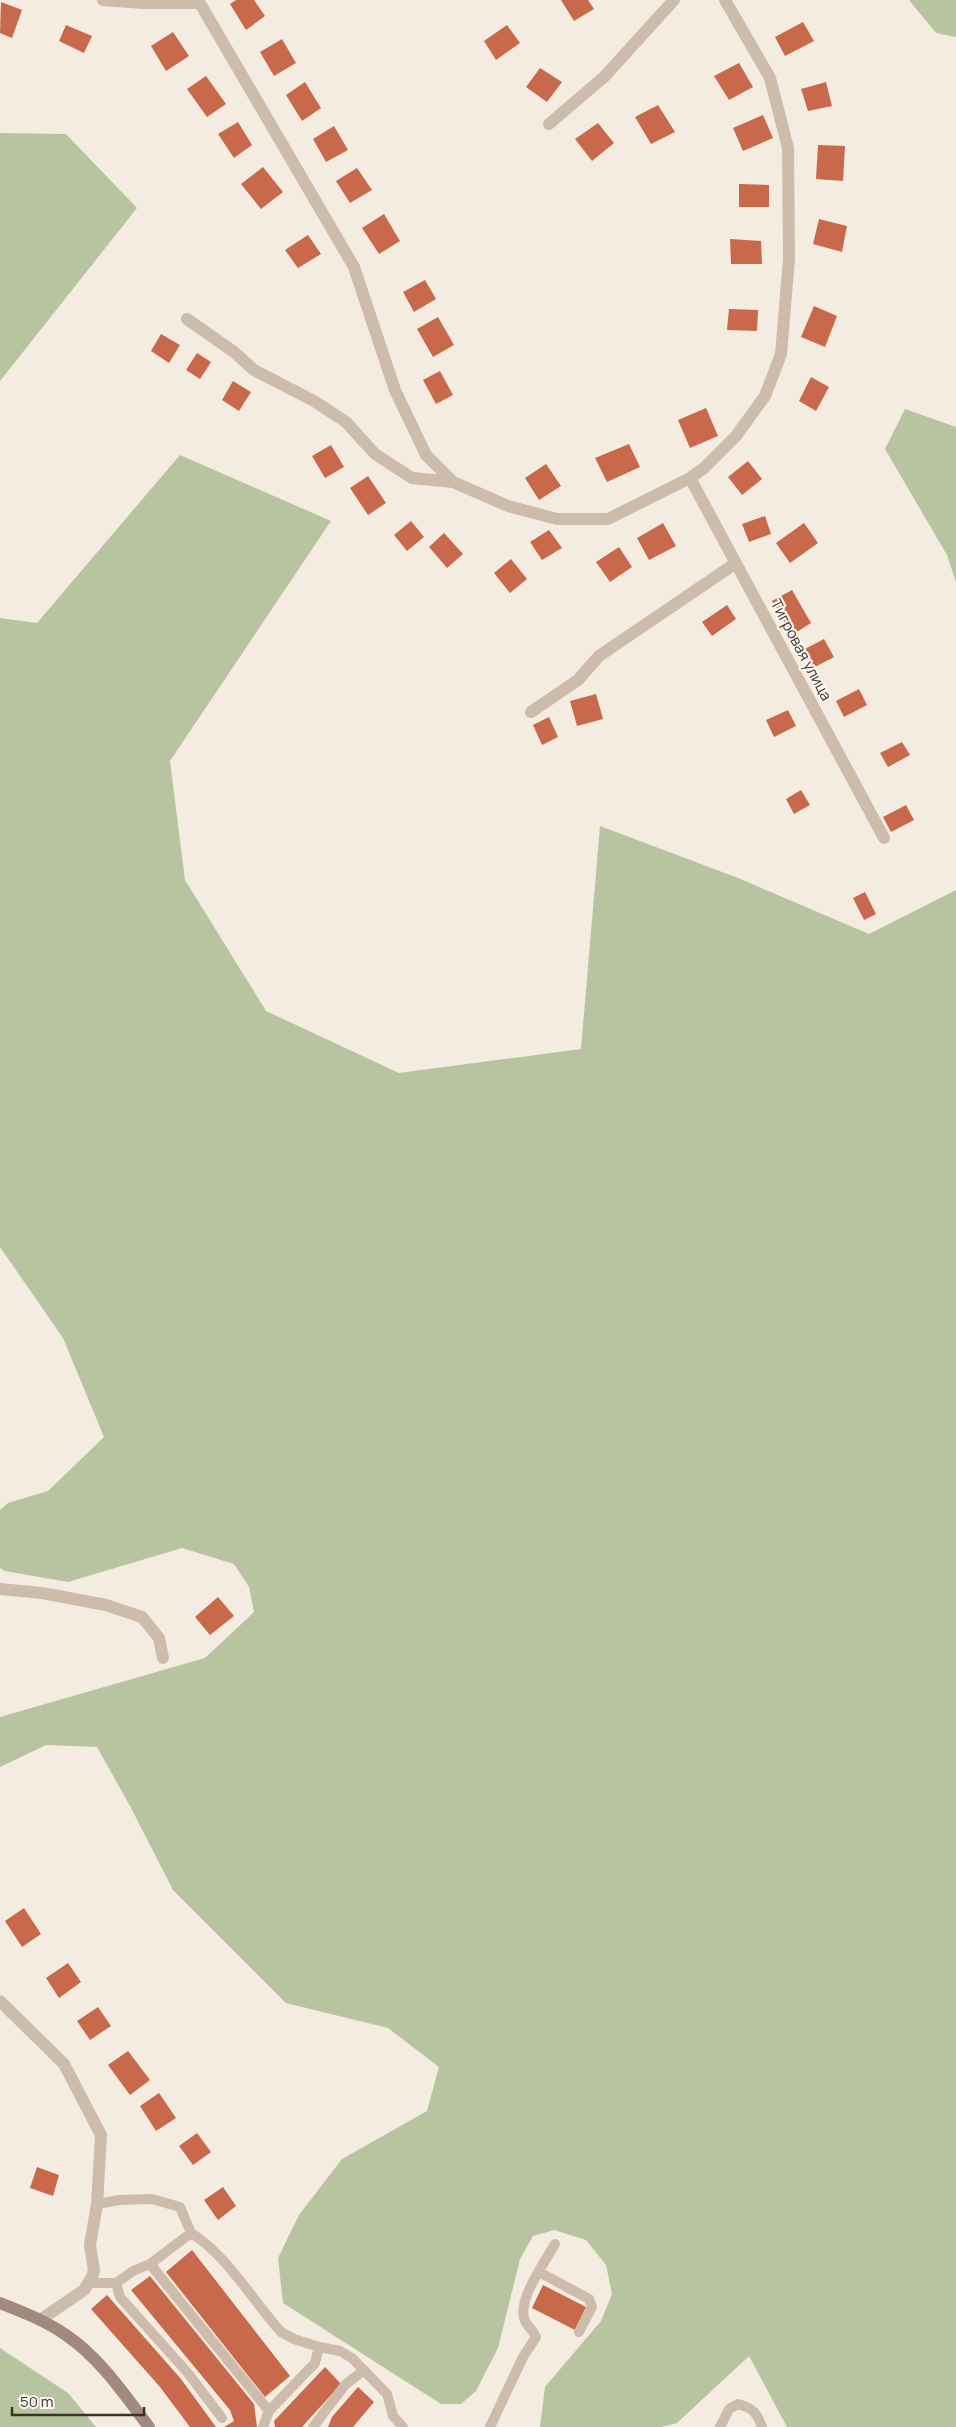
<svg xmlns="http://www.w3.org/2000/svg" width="956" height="2427" viewBox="0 0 956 2427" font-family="Manrope,sans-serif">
<rect width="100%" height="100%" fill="#f4ebe1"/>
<path fill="#b8c4a0" d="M909,0H956V37L936,33Z
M0,133L66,134L137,208L0,381Z
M905,409L956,427V582L947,555L885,449Z
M180,455L331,521L170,761L185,880L266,1011L399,1073L581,1049L600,826L738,878L869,934L956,890V2427H787L749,2356L677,2423L661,2427H540L545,2387L601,2321L612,2294L606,2265L586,2240L554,2230L533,2236L520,2259L498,2348L476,2391L461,2404H441L283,2303L278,2258L299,2215L342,2159L427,2111L439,2067L388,2028L286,2003L173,1890L130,1806L97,1747L46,1745L0,1767V1717L205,1658L254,1612L249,1587L234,1564L182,1548L68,1582L5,1571L0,1568V1510L8,1503L48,1491L104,1437L63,1338L0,1247V618L37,623Z
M0,2348L68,2393L96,2427H0Z"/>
<path fill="#c8694b" d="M236,0H254L265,16L246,30L230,4Z
M561,0H588L594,9L574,21Z
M1,2L22,10L12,38L0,33Z
M803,22L814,41L785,56L775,37Z
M66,25L92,36L84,53L59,41Z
M507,25L520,43L496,60L484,41Z
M173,32L189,56L166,71L151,46Z
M282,39L296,63L274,76L260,52Z
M739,63L753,87L729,100L714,76Z
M540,68L562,82L547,102L526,87Z
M206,76L226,104L207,117L187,89Z
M305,82L321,108L302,121L286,95Z
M826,82L832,106L808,111L801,89Z
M658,105L675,132L651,144L635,117Z
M763,115L773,138L743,151L733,128Z
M238,122L252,145L234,158L218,134Z
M598,123L614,143L592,161L575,139Z
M334,126L348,150L326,162L313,139Z
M818,145L845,146L843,181L816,179Z
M263,167L283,192L261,209L241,184Z
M357,168L372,190L350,203L336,181Z
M739,184L769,185V207H739Z
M384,214L400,241L379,254L362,228Z
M819,219L847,226L842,252L813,244Z
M308,235L321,254L298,268L285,250Z
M730,239L761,241L762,264H731Z
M425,280L436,299L414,312L403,292Z
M814,306L837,316L825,347L801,337Z
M729,309L758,310L757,331L727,330Z
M438,317L454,345L433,357L417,329Z
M161,334L180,345L169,363L151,351Z
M197,353L211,362L200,379L186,370Z
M440,371L453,395L436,404L423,380Z
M811,377L829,387L816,411L799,401Z
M233,381L251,392L239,411L222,400Z
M706,408L718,436L690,448L678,420Z
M629,444L640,467L607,482L595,458Z
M331,445L344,467L325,478L312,456Z
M748,461L762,479L742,495L728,477Z
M546,464L561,486L539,500L525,478Z
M368,476L386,503L368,515L350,488Z
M765,516L771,534L749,542L742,524Z
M411,521L424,537L407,551L394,535Z
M663,523L676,546L649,560L637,538Z
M804,523L818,543L790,563L776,543Z
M549,530L562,548L542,560L530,542Z
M444,533L463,554L447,568L429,547Z
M619,547L632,567L610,582L596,562Z
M511,559L527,579L510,593L494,573Z
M792,590L811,623L792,635L772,601Z
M727,605L736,619L712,636L702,622Z
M824,639L834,657L813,668L803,650Z
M859,689L867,705L844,717L836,701Z
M596,694L603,719L577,726L570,701Z
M788,710L796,726L774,737L766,720Z
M549,717L558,737L542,745L533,725Z
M902,742L910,755L888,767L880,753Z
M801,790L810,805L794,814L786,799Z
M906,805L914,820L891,832L883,817Z
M865,892L876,914L864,920L853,898Z
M218,1597L234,1616L210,1635L195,1617Z
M24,1908L41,1934L22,1947L5,1921Z
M68,1963L81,1982L59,1998L46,1978Z
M98,2007L111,2026L90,2040L77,2021Z
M128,2051L150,2080L130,2095L108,2065Z
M159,2093L176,2118L156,2131L140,2106Z
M197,2133L211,2152L193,2165L179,2146Z
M37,2167L59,2175L53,2196L30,2188Z
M223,2187L236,2206L218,2220L204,2200Z
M192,2250L290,2376L265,2397L166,2272Z
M150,2276L254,2404L257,2427H224L234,2421L230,2410L131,2290Z
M543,2285L586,2307L575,2330L532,2308Z
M107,2295L181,2379L216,2427H190L160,2387L91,2309Z
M325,2367L341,2384L302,2427H275L274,2421Z
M358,2387L374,2402L353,2427H328L332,2417Z"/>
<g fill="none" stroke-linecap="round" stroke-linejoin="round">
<path stroke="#cdbbac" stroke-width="10" d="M97,2204L119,2200L152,2199L180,2207L191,2233
M150,2264L269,2411
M539,2272L589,2299L592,2307L579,2332
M90,2283H116L133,2271L150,2264L191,2233C228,2256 252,2300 281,2332L294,2339L319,2347L340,2351L352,2358L387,2394L393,2416L403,2427
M116,2283L120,2297L187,2372L222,2418
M263,2427L269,2411L315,2363L319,2347
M313,2427L345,2385L364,2370
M490,2427L523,2357L536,2337C533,2330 528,2327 525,2321C516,2301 545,2262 555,2244
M720,2427L729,2409L738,2404C753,2408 757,2413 762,2427"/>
<path stroke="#cdbbac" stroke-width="12" d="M103,0L143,3H199
M198,0L354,267L395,390L426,455L453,482L508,506L557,519H608L690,478L704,468L736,436L765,396L781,354L789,259L788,148L770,78L725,0
M549,124L604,77L674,0
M187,319L234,352L254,370L314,401L346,422L375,454L412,478L453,482
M690,478L884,838
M531,712L578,680L599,656L736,563
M0,1589L42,1593L106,1605L142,1617L159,1638L163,1658
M0,2001L64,2064L101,2135L97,2204L90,2245L94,2270L92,2277L84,2290L40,2320"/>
<path stroke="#a18a7d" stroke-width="12" d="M0,2303C23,2312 46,2321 66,2335C101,2359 124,2394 149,2427"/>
</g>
<g text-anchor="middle" stroke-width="4.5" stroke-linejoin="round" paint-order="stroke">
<g font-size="15" fill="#3b302b" stroke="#fbf5ee">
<text transform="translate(801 650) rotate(62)" y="5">Тигровая улица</text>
</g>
</g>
<path d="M12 2407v8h132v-8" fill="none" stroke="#3b302b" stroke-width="2.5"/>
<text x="20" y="2407" font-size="15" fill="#3b302b" stroke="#fbf5ee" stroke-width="4" paint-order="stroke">50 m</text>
</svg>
